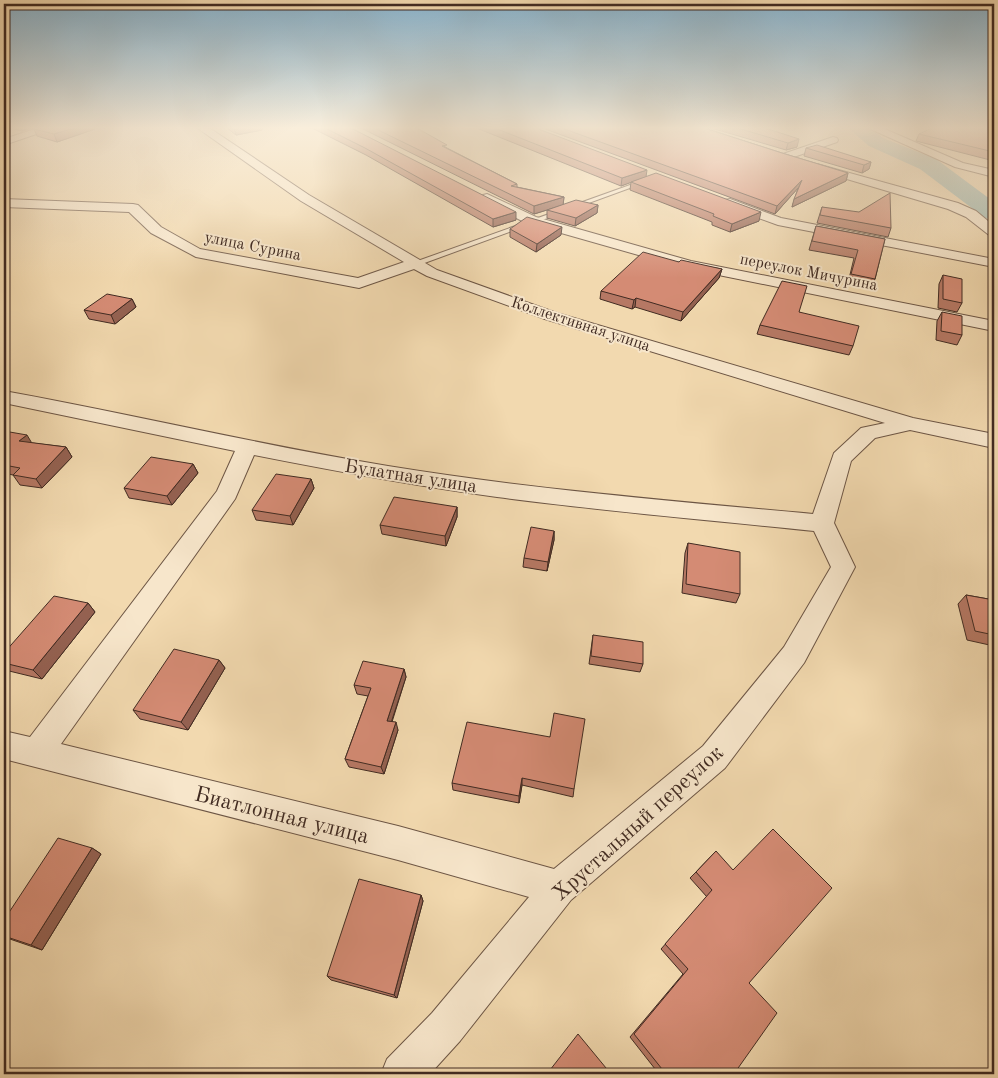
<svg xmlns="http://www.w3.org/2000/svg" width="998" height="1078" viewBox="0 0 998 1078" font-family="'Old Standard TT',serif">
<rect width="100%" height="100%" fill="#f2d9af"/>
<filter id="stains"><feTurbulence type="fractalNoise" baseFrequency=".004" numOctaves="4"/><feColorMatrix values="0 0 0 0 .2 0 0 0 0 .09 0 0 0 0 .02 0 0 0 .5 -.17"/></filter>
<radialGradient id="worn" r=".72"><stop offset=".6" stop-color="#630" stop-opacity="0"/><stop offset="1" stop-color="#630" stop-opacity=".3"/></radialGradient>
<g fill="none" stroke-linecap="round" stroke-linejoin="round">
<path fill="#9cb9b1" fill-rule="evenodd" d="M847,127H869L883,138L936,159L994,202V220L985,218L920,169L869,146Z"/>
<g stroke="#6d5645" stroke-width="2">
<path id="service" d="M644,180L649,181L419,265L412,263Z"/>
</g>
<g stroke="#6d5645" stroke-width="2">
<path id="minor" d="M41,127H57L4,145V139Z
M196,127H208L309,195L437,270L557,313L913,418L994,434V448L910,430L875,438L851,461L834,523L855,567L804,663L725,768L571,900L460,1041L430,1074H381L387,1059L432,1013L529,897L398,860L4,759V731L30,737L217,491L235,451L4,403V391C132,414 259,445 388,466C529,489 671,501 813,514L834,453L861,428L885,423L545,319L427,276L414,269L359,288L196,257L151,233L129,212L4,207V199L133,204L138,205L161,227L200,249L358,278L404,262L301,201ZM254,455C335,471 416,486 497,497C602,511 708,520 814,531L831,567L784,647L703,746L554,869L398,826L61,744L235,499Z
M866,127H880L963,163L994,170V177L955,167Z
M833,137L837,138L838,140L837,142L788,159H780L778,157L780,155Z
M817,164L958,203L976,211L994,226V236L989,235L966,217L948,209L813,169L811,167L813,165Z
M487,194L536,217L691,261L994,321V331L684,268L526,223L483,201L481,198L483,195Z
M730,199L781,218L994,259V267L778,225L725,206L724,203L725,200Z"/>
</g>
<use href="#service" fill="#f7e6cb" fill-rule="evenodd"/>
<use href="#minor" fill="#f7e6cb" fill-rule="evenodd"/>
</g>
<path fill="#b67864" stroke="#412b22" d="M7,127H34L22,131Z
M38,127H95V129L57,142L37,136L34,129Z
M226,127H261L262,130L236,135Z
M310,127H349L516,220L493,227L366,155Z
M359,127H415L447,148L517,184V187L564,197L563,205H598L597,213L575,226L547,218V210L550,209L534,214Z
M474,127H533L646,177L759,221L730,232L712,225V222L630,190L631,182L621,186Z
M540,127H701L782,153L848,173L846,181L792,207L798,188L775,214Z
M708,127H762L797,147L786,150Z
M994,127V161L916,141L919,134Z
M806,148L871,162L869,169L862,173L804,156Z
M822,207L891,228L888,237L817,223Z
M816,226L885,239L875,279L871,288L848,283L854,258L809,250Z
M510,229L561,235L536,252L510,237Z
M679,262L722,269L719,278L681,321L635,307L632,309L600,299L601,291Z
M943,275L962,303L957,312L938,308L939,284Z
M132,299L136,307L115,324L89,319L84,310Z
M799,312L853,346L849,355L757,334L760,325Z
M942,312L962,335L957,345L936,340L937,321Z
M4,431L32,443L66,447L72,457L42,488L20,485L13,475L4,473Z
M193,464L198,473L172,505L129,498L124,488Z
M311,479L314,488L293,525L256,520L252,510Z
M457,507V517L446,546L382,534L380,525Z
M554,531V540L547,571L523,567L524,558Z
M688,543L740,594L736,603L682,593L685,553Z
M966,595L994,600V646L967,640L958,604Z
M88,603L95,612L42,679L5,670L4,669V653Z
M593,635L643,664L640,672L589,664Z
M219,660L225,668L188,730L140,719L133,710Z
M404,669L406,677L392,722L398,730L384,774L349,767L345,759L368,696L357,694L354,685Z
M550,737L574,789L573,797L522,785L519,803L453,790L452,783Z
M92,848L101,854L42,950L4,937V920Z
M716,851L749,983L736,1071L739,1074H659L630,1037L683,974L661,949L707,897L690,878L696,872Z
M421,895L423,901L397,998L331,980L327,976Z"/>
<path fill="#946151" stroke="#412b22" d="M20,127H34L22,131Z
M77,127H95V129L57,142L54,134Z
M238,127H261L262,130L236,135L234,128Z
M799,139L797,147L786,150L788,143Z
M871,162L869,169L862,173L864,165Z
M647,170L646,177L621,186L622,178Z
M848,173L846,181L792,207L794,199Z
M802,180L799,187L775,214L777,206Z
M564,197L563,205L534,214V206Z
M598,205L597,213L575,226L576,218Z
M516,212V220L493,227V219Z
M761,212L759,221L730,232L732,224Z
M562,227L561,235L536,252L537,244Z
M722,269L719,278L681,321L683,312Z
M636,298L635,307L632,309L634,300Z
M132,299L136,307L115,324L111,315Z
M27,435L33,445L19,441Z
M66,447L72,457L42,488L36,479Z
M193,464L198,473L172,505L167,496Z
M311,479L314,488L293,525L290,516Z
M457,507V517L446,546L445,536Z
M554,531V540L547,571L548,562Z
M88,603L95,612L42,679L33,670Z
M219,660L225,668L188,730L181,722Z
M404,669L406,677L389,729L387,721Z
M396,722L398,730L384,774L381,767Z
M522,778V785L519,803V796Z
M92,848L101,854L42,950L31,945Z
M421,895L423,901L397,998L394,995Z"/>
<path fill="#d48b74" stroke="#412b22" d="M38,127H77L54,134L34,129Z
M323,127H349L516,212L493,219L365,148Z
M372,127H415L447,145L442,146L517,184L511,186L564,197L534,206Z
M492,127H533L647,170L622,178Z
M559,127H701L782,153L848,173L794,199L802,180L777,206Z
M734,127H762L799,139L788,143Z
M934,127H994V152L919,134Z
M817,145L871,162L864,165L806,148Z
M656,173L761,212L732,224L713,216L714,214L631,182Z
M890,193L891,228L820,215L822,207L859,212Z
M576,200L598,205L576,218L547,210Z
M527,217L562,227L537,244L510,229Z
M816,226L885,239L875,279L851,274L858,250L812,241Z
M643,252L679,262L681,260L722,269L683,312L636,298L634,300L601,291Z
M943,275L962,279V303L943,299Z
M782,281L807,286L799,312L859,326L853,346L760,325Z
M107,294L132,299L111,315L84,310Z
M942,312L962,316V335L941,331Z
M4,431L27,435L19,441L66,447L36,479L13,475L20,468L4,465Z
M151,457L193,464L167,496L124,488Z
M276,474L311,479L290,516L252,510Z
M394,497L457,507L445,536L380,525Z
M531,527L554,531L548,562L524,558Z
M688,543L740,552V594L686,584Z
M966,595L994,600V635L975,631Z
M54,596L88,603L33,670L4,663V653Z
M593,635L643,642V664L591,656Z
M174,649L219,660L181,722L133,710Z
M363,661L404,669L387,721L396,722L381,767L345,759L371,688L354,685Z
M554,713L585,719L574,789L522,778L519,796L452,783L467,722L550,737Z
M773,829L832,888L749,983L777,1013L736,1071L739,1074H666L634,1034L688,969L665,944L712,890L696,872L716,851L733,870Z
M58,838L92,848L31,945L4,936V920Z
M359,879L421,895L394,995L327,976Z
M578,1034L611,1074H553L550,1070Z"/>
<linearGradient id="sky" x2="0" y2="1"><stop stop-color="#89b6d2"/><stop offset="0.46" stop-color="#f9eedb"/><stop offset="1" stop-color="#f9eedb" stop-opacity="0"/></linearGradient>
<rect width="998" height="278" fill="url(#sky)"/>
<g text-anchor="middle" stroke-width="4" stroke-linejoin="round" paint-order="stroke">
<g font-size="16" fill="#412b22" stroke="#f7e6cb">
<text transform="translate(253 245) rotate(11)" y="6">улица Сурина</text>
<text transform="translate(809 271) rotate(11)" y="6">переулок Мичурина</text>
<text transform="translate(581 323) rotate(18)" y="6">Коллективная улица</text>
</g>
<g font-size="19" fill="#412b22" stroke="#f7e6cb">
<text transform="translate(411 475) rotate(9)" y="7">Булатная улица</text>
</g>
<g font-size="22" fill="#412b22" stroke="#f7e6cb">
<text transform="translate(282 814) rotate(14)" y="8">Биатлонная улица</text>
<text transform="translate(637 822) rotate(-42)" y="8">Хрустальный переулок</text>
</g>
</g>
<rect width="998" height="1078" fill="none" stroke="#f2d9af" stroke-width="20"/>
<rect x="5" y="5" width="988" height="1068" fill="none" stroke="#412b22" stroke-width="2.5"/>
<rect x="10" y="10" width="978" height="1058" fill="none" stroke="#412b22"/>
<rect width="100%" height="100%" filter="url(#stains)"/>
<rect width="100%" height="100%" fill="url(#worn)"/>
</svg>
